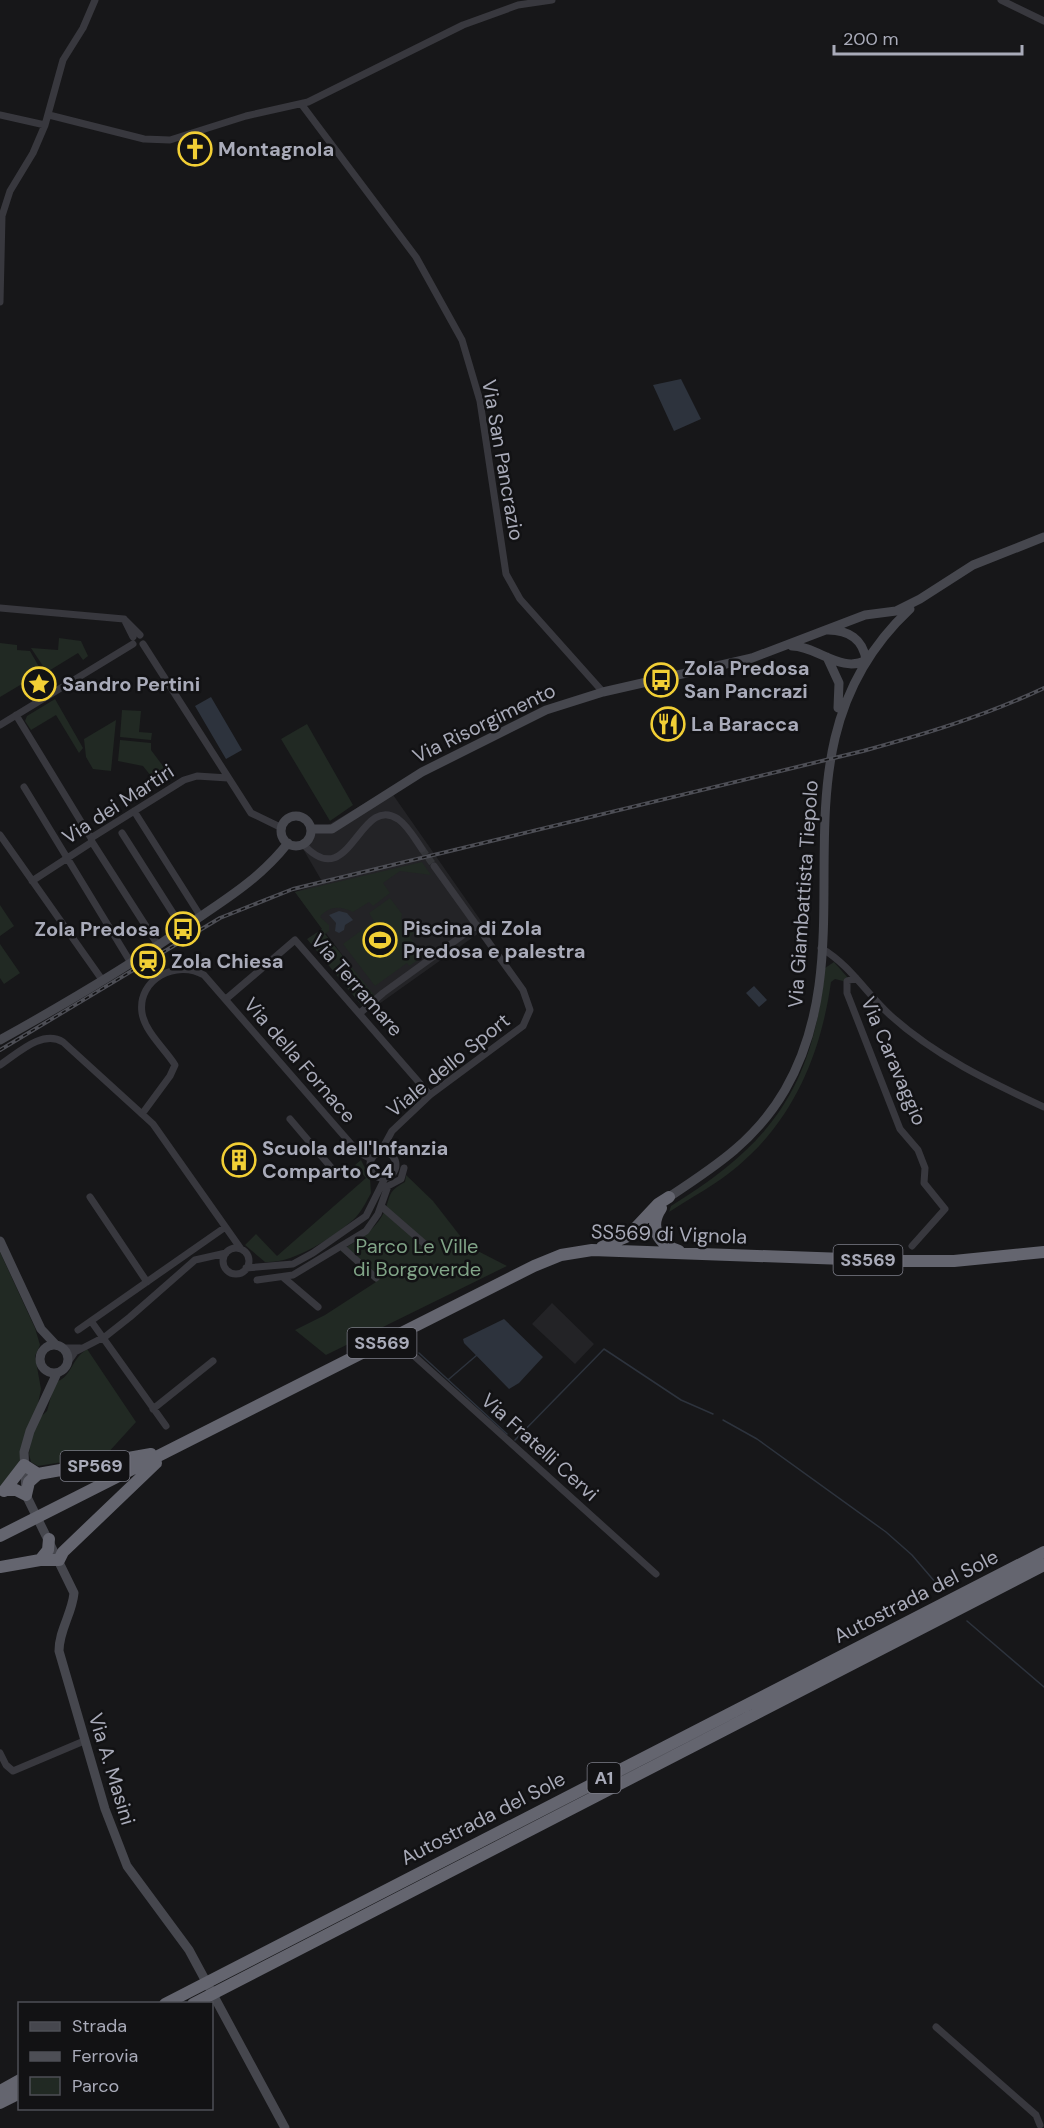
<svg xmlns="http://www.w3.org/2000/svg" width="1044" height="2128" viewBox="0 0 1044 2128" font-family="'DM Sans',sans-serif">
<rect width="100%" height="100%" fill="#171719"/>
<path fill="#232326" d="M389,789L486,928L379,1004L295,892L323,883L299,842Z
M552,1303L594,1344L575,1364L532,1324Z"/>
<path fill="#212923" d="M59,638L81,641L88,656L83,660L78,653L47,672L31,648L58,650Z
M0,643L17,645V650L30,651L42,672L0,697Z
M35 684a7 7 0 1 1 14 0a7 7 0 1 1-14 0Z
M55,699L83,748L79,753L56,715L31,730L25,721L27,716Z
M122,710L141,711L139,732L152,733L151,740L120,737Z
M116,720L111,771L93,769L86,757L84,739Z
M307,724L353,805L330,821L281,739Z
M120,740L151,743V750L172,778L159,786L143,766L118,761Z
M422,862L431,875L400,871L383,883L390,893L373,906L369,902L353,912C341,906 329,905 320,917L329,925V931L325,934L375,996L362,1006L307,939L322,929L295,892Z
M390,898L402,914L401,920L403,923L405,921L414,933L410,937L424,956L409,966L407,963L375,986L343,944L374,921L369,913Z
M0,905L14,926L0,936Z
M0,944L20,973L4,984L0,978Z
M834,962L848,978L847,982L835,979L831,982C821,1053 794,1119 738,1166C717,1184 692,1197 669,1212L671,1206C772,1144 813,1087 825,968Z
M361,1160L370,1178L371,1193C366,1202 361,1213 353,1220C332,1238 293,1264 265,1262L245,1245L256,1234L277,1256L366,1178L355,1165Z
M406,1175L433,1201L468,1246L507,1266L326,1355L295,1330L325,1315L376,1282L341,1251C356,1241 373,1232 382,1216C392,1199 384,1193 405,1182Z
M0,1252L35,1328L40,1345L35,1356L41,1389L26,1463L0,1488Z
M87,1349L136,1422L106,1455L38,1466L31,1462L29,1454L34,1423L47,1411L55,1382C72,1378 70,1360 87,1349Z"/>
<path fill="#2d333d" d="M681,379L701,419L674,431L653,385Z
M211,697L242,750L226,759L195,706Z
M339,911L347,913L353,920L345,925L344,930L339,933L335,931L336,923L329,915Z
M754,986L767,1000L759,1007L746,993Z
M504,1319L543,1357L519,1383L509,1389L464,1343L463,1339Z"/>
<g fill="none" stroke-linecap="round" stroke-linejoin="round">
<path stroke="#2d333d" stroke-width="1.5" d="M419,1353L507,1434
M449,1379L477,1355
M723,1420L757,1439L886,1532L912,1555L942,1590
M515,1440L604,1349L681,1400L713,1414
M967,1621L1044,1687"/>
<path stroke="#343539" stroke-width="7" stroke-dasharray="7 3.5" stroke-linecap="butt" d="M422,849L434,866"/>
<path stroke="#38383e" stroke-width="7" d="M1001,0L1044,21
M302,105L416,257L462,340L480,401L506,574L520,599L603,692
M0,115L45,125
M49,115L144,139L170,140L246,116L308,102L463,25L518,5L552,0
M0,302L2,216L10,191L33,153L45,125L63,60L83,28L95,0
M0,608L124,619
M133,637L124,619L140,635
M143,644L251,813L282,828
M16,715L91,838
M0,725L133,644
M24,787L131,963
M134,811L201,917
M122,833L183,929
M0,835L103,981
M92,842L158,945
M303,844C350,896 359,793 398,819C408,826 415,839 422,849
M32,881L92,842L91,838L184,780L197,776L228,778
M821,948C850,965 866,993 890,1015C935,1056 990,1082 1044,1107
M856,978L847,981V993L900,1129L918,1150L925,1168L924,1183L945,1209L912,1246
M226,999L295,940L430,1095
M360,1013L383,993L477,925
M0,1065C17,1054 42,1029 63,1042L153,1124L241,1249
M142,1114L170,1076L175,1065C165,1049 145,1032 142,1013C137,979 177,959 204,975L358,1152L371,1159
M290,1119L335,1172
M370 1165a13 13 0 1 1 26 0a13 13 0 1 1-26 0Z
M380,1153L392,1131L430,1095L523,1026L530,1010L523,990L434,866
M90,1197L147,1282
M381,1206L427,1246
M342,1247L376,1278
M223 1261a13 13 0 1 1 26 0a13 13 0 1 1-26 0Z
M246,1268L293,1264L313,1253L366,1216L385,1178
M284,1278L318,1307
M257,1280L293,1275L366,1231L378,1214L388,1186L401,1179L404,1168
M91,1321L166,1426
M78,1330L224,1228
M402,1345L656,1574
M63,1348H80
M68,1362L75,1352L106,1336L130,1317L195,1260L226,1253
M153,1409L213,1361
M0,1753L6,1765L13,1771L84,1741
M936,2027L1036,2115L1040,2125"/>
<path stroke="#46474e" stroke-width="9" d="M828,630C848,630 863,639 866,660
M792,646C817,646 842,674 866,660
M827,657L839,683L838,708
M281 831a15 15 0 1 1 30 0a15 15 0 1 1-30 0Z
M311,829H332L422,772L546,710L603,692L752,658L865,615L896,611L920,599L973,565L1044,537
M0,1040C63,1005 125,969 185,927C223,901 259,880 288,843
M669,1197C716,1166 756,1140 785,1090C874,936 759,750 910,609
M0,1241L41,1329L56,1345
M40 1359a14 14 0 1 1 28 0a14 14 0 1 1-28 0Z
M57,1373L30,1431L24,1452L26,1495L74,1593C72,1614 59,1630 59,1651L105,1809L127,1866L189,1950L285,2128"/>
<path stroke="#64656f" stroke-width="12" d="M661,1208C648,1227 658,1244 679,1251
M602,1247L628,1236L658,1204L669,1197
M5,1490H16L26,1495L29,1482L38,1474L151,1454
M4,1491L24,1465L38,1474
M0,1536L534,1266L561,1255L592,1250L900,1261H954L1044,1252
M40,1560H59L63,1552L156,1463
M0,1567L40,1560L48,1550L49,1539
M165,2004L1044,1552
M193,2004L1044,1565
M0,2091L20,2080
M0,2103L20,2093"/>
<g stroke="#4d4e55" stroke-width="4">
<path id="rail" d="M0,1050L220,918L293,889L863,751C925,734 985,716 1044,688"/>
</g>
<use href="#rail" stroke="#121214" stroke-width="1.5" stroke-dasharray="4.5" stroke-linecap="butt"/>
</g>
<defs>
<g id="church-ring" transform="scale(1.725)"><circle r="9.5" fill="#121214" stroke="#f2cf35" stroke-width="1.5"/><path d="M-1.2-6h2.4v3.5h3.3v2.4h-3.3V6h-2.4V-.1h-3.3v-2.4h3.3Z" fill="#f2cf35"/></g>
<g id="bus-ring" transform="scale(1.725)"><circle r="9.5" fill="#121214" stroke="#f2cf35" stroke-width="1.5"/><path d="M-5-6H5V4H4V6H2V4H-2V6H-4V4H-5ZM-3.5-4V0h7V-4ZM-3.5 1.2v1.5H-2V1.2ZM2 1.2v1.5H3.5V1.2Z" fill="#f2cf35"/></g>
<g id="sight-ring" transform="scale(1.725)"><circle r="9.5" fill="#121214" stroke="#f2cf35" stroke-width="1.5"/><path d="M0-6L1.8-2.2L6-1.7L2.9 1.2L3.7 5.4L0 3.3L-3.7 5.4L-2.9 1.2L-6-1.7L-1.8-2.2Z" fill="#f2cf35"/></g>
<g id="restaurant-ring" transform="scale(1.725)"><circle r="9.5" fill="#121214" stroke="#f2cf35" stroke-width="1.5"/><path d="M-5-6h1v4h1v-4h1v4h1v-4h1v5L-1.5 .5V6h-2V.5L-5-1ZM5-6V6H3V1.5H1.5Q1.5-4 5-6Z" fill="#f2cf35"/></g>
<g id="stadium-ring" transform="scale(1.725)"><circle r="9.5" fill="#121214" stroke="#f2cf35" stroke-width="1.5"/><path d="M0-5a6.5 5 0 1 0 0 10a6.5 5 0 1 0 0-10ZM-3.5-1.8h7v3.6h-7Z" fill="#f2cf35"/></g>
<g id="station-ring" transform="scale(1.725)"><circle r="9.5" fill="#121214" stroke="#f2cf35" stroke-width="1.5"/><path d="M-3-6H3Q5-6 5-4V2Q5 4 3 4L4.5 6H3L1.5 4h-3L-3 6H-4.5L-3 4Q-5 4-5 2V-4Q-5-6-3-6ZM-3.5-4v3h7v-3ZM-3.5 1v1.5H-2V1ZM2 1v1.5H3.5V1Z" fill="#f2cf35"/></g>
<g id="building-ring" transform="scale(1.725)"><circle r="9.5" fill="#121214" stroke="#f2cf35" stroke-width="1.5"/><path d="M-4-6H4V6H1V3H-1V6H-4ZM-2.5-4.3h1.7v1.8h-1.7ZM.8-4.3h1.7v1.8H.8ZM-2.5-1h1.7V.8h-1.7ZM.8-1h1.7V.8H.8Z" fill="#f2cf35"/></g>
</defs>
<g fill-rule="evenodd">
<use href="#church-ring" x="195" y="149"/>
<use href="#bus-ring" x="661" y="680"/>
<use href="#sight-ring" x="39" y="684"/>
<use href="#restaurant-ring" x="668" y="724"/>
<use href="#bus-ring" x="183" y="929"/>
<use href="#stadium-ring" x="380" y="940"/>
<use href="#station-ring" x="148" y="961"/>
<use href="#building-ring" x="239" y="1160"/>
</g>
<g text-anchor="middle" stroke-width="5" stroke-linejoin="round" paint-order="stroke">
<g fill="#121214" stroke="#7c7d88" stroke-width="1.5">
<rect x="833.5" y="1245" width="69" height="30" rx="4.5"/>
<rect x="347.5" y="1328" width="69" height="30" rx="4.5"/>
<rect x="60.5" y="1451" width="69" height="30" rx="4.5"/>
<rect x="587.5" y="1763" width="33" height="30" rx="4.5"/>
</g>
<g font-size="18" font-weight="bold" fill="#a9abb9">
<text x="868" y="1266">SS569</text>
<text x="382" y="1349">SS569</text>
<text x="95" y="1472">SP569</text>
<text x="604" y="1784">A1</text>
</g>
<g font-size="20" font-weight="bold" fill="#a9abb9" stroke="#121214" text-anchor="start">
<text x="218" y="156">Montagnola</text>
<text x="684" y="675">Zola Predosa<tspan x="684" dy="23">San Pancrazi</tspan></text>
<text x="62" y="691">Sandro Pertini</text>
<text x="691" y="731">La Baracca</text>
<text x="403" y="935">Piscina di Zola<tspan x="403" dy="23">Predosa e palestra</tspan></text>
<text x="160" y="936" text-anchor="end">Zola Predosa</text>
<text x="171" y="968">Zola Chiesa</text>
<text x="262" y="1155">Scuola dell'Infanzia<tspan x="262" dy="23">Comparto C4</tspan></text>
</g>
<g font-size="20" fill="#a9abb9" stroke="#121214">
<text transform="translate(503 460) rotate(80)" y="7">Via San Pancrazio</text>
<text transform="translate(484 723) rotate(-26)" y="7">Via Risorgimento</text>
<text transform="translate(118 804) rotate(-33)" y="7">Via dei Martiri</text>
<text transform="translate(803 894) rotate(-86)" y="7">Via Giambattista Tiepolo</text>
<text transform="translate(357 985) rotate(49)" y="7">Via Terramare</text>
<text transform="translate(300 1060) rotate(49)" y="7">Via della Fornace</text>
<text transform="translate(894 1061) rotate(67)" y="7">Via Caravaggio</text>
<text transform="translate(448 1065) rotate(-39)" y="7">Viale dello Sport</text>
<text transform="translate(669 1234) rotate(2)" y="7">SS569 di Vignola</text>
<text transform="translate(540 1447) rotate(42)" y="7">Via Fratelli Cervi</text>
<text transform="translate(916 1596) rotate(-27)" y="7">Autostrada del Sole</text>
<text transform="translate(112 1769) rotate(73)" y="7">Via A. Masini</text>
<text transform="translate(483 1818) rotate(-27)" y="7">Autostrada del Sole</text>
</g>
<g font-size="20" fill="#80a487" stroke="#121214">
<text x="417" y="1253">Parco Le Ville<tspan x="417" dy="23">di Borgoverde</tspan></text>
</g>
</g>
<rect x="18" y="2002" width="195" height="108" fill="#121214" stroke="#4e4f56" stroke-width="1.5"/>
<rect x="30" y="2022" width="30" height="9" fill="#46474e" stroke="#4e4f56" stroke-width="1.5"/>
<text x="72" y="2032" font-size="18" fill="#a9abb9">Strada</text>
<rect x="30" y="2052" width="30" height="9" fill="#4d4e55" stroke="#4e4f56" stroke-width="1.5"/>
<text x="72" y="2062" font-size="18" fill="#a9abb9">Ferrovia</text>
<rect x="30" y="2077" width="30" height="18" fill="#212923" stroke="#4e4f56" stroke-width="1.5"/>
<text x="72" y="2092" font-size="18" fill="#a9abb9">Parco</text>
<path d="M834 45v9h188v-9" fill="none" stroke="#a9abb9" stroke-width="3"/>
<text x="843" y="45" font-size="18" fill="#a9abb9" stroke="#121214" stroke-width="4.5" paint-order="stroke">200 m</text>
</svg>
